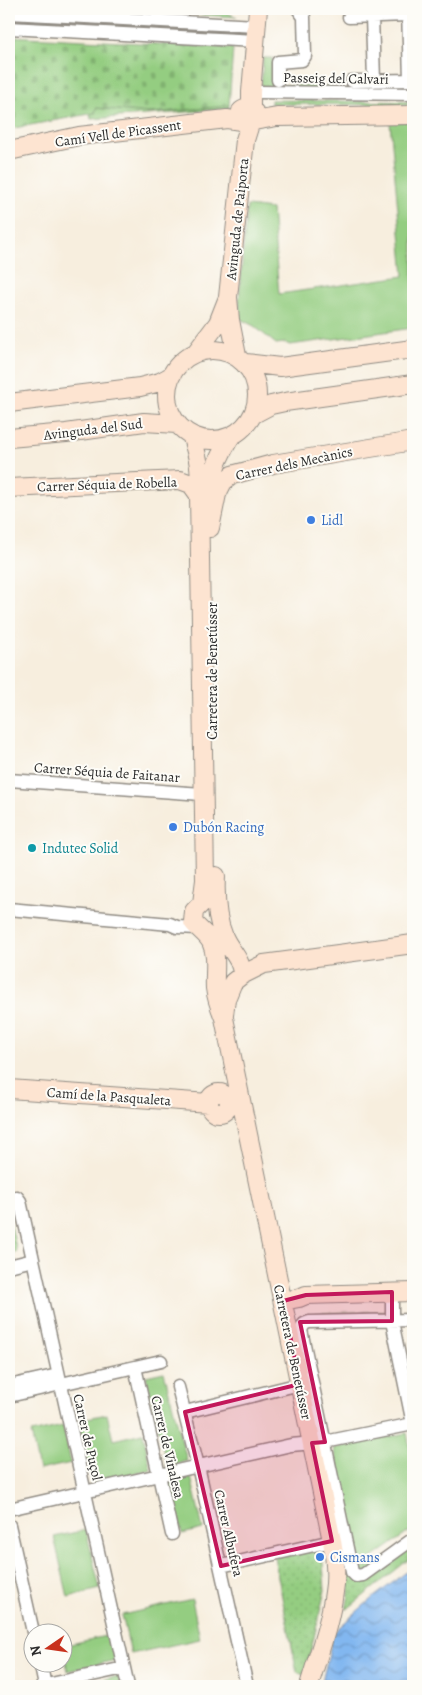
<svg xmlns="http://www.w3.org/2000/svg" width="422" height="1695" font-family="Alegreya,serif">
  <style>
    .grass { fill: #94cd81; stroke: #607c56 }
    .cemetery { fill: url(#cemetery-stones); stroke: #607c56 }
    .park { fill: url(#park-dots); stroke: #607c56 }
    .water { fill: url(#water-waves); stroke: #56718e }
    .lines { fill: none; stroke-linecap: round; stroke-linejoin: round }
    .street-casing { stroke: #918c84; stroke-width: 15 }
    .secondary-casing { stroke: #918c84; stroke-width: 20 }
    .street { stroke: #fff; stroke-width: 12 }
    .secondary { stroke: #fde4d1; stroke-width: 18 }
    .marked { fill: #c2185b; fill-opacity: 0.2; stroke: #c2185b; stroke-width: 4; stroke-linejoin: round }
    .shop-dot { fill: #3f7fe0; stroke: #fdfcf7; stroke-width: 2 }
    .culture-dot { fill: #0f9aa8; stroke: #fdfcf7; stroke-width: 2 }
    .labels { text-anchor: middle; stroke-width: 4; stroke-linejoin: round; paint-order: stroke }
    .street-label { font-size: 14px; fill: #2b2b2b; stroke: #fdfcf7 }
    .shop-label { font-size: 14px; fill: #366cbe; stroke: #fdfcf7; text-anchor: start }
    .culture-label { font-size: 14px; fill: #0d838f; stroke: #fdfcf7; text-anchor: start }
  </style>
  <defs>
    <pattern id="cemetery-stones" width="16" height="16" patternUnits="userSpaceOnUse" patternTransform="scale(1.25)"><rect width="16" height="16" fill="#94cd81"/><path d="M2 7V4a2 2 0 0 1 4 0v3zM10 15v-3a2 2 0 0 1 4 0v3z" fill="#80b070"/></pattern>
    <pattern id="park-dots" width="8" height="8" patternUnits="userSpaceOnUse" patternTransform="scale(1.25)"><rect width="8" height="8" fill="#94cd81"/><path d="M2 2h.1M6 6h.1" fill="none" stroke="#80b070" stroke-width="1.8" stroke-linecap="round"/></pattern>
    <pattern id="water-waves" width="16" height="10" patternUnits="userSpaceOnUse" patternTransform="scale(1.25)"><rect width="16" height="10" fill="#82b7f0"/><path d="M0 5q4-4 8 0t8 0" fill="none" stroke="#6b95c3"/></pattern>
  </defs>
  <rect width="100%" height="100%" fill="#fdfcf7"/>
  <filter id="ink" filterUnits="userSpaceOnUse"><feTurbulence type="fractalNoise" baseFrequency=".02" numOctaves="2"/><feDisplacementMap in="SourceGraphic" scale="10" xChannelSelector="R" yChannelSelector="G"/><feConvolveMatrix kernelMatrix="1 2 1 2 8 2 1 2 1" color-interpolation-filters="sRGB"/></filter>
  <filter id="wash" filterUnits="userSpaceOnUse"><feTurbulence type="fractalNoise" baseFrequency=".0096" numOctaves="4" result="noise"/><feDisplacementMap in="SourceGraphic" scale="20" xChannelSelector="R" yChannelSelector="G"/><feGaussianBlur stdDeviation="1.12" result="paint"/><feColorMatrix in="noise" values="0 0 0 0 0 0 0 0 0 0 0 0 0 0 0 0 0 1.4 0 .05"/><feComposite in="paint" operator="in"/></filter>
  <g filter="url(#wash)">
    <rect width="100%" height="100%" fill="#f7eede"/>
    <path class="grass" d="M164,9H218L237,17L164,13Z
      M263,58H272L274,85L333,86V91L261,89Z
      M271,100L413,102V105L271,104Z
      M229,106V109L91,119L90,114L95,113L96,108L150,113Z
      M413,121V328L290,345L285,343L276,344L254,326L240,319L239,300L247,206L272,209L279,294L404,276L390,122Z
      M386,1311V1315L315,1319V1313Z
      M164,1372L187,1461L167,1466L146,1376Z
      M107,1414L113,1440L143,1433L151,1470L92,1483L78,1420Z
      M63,1426L71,1463L39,1470L31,1433Z
      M407,1433L413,1465V1529L358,1568L334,1448Z
      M191,1477L203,1529L182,1534L170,1483Z
      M86,1530L100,1589L68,1597L54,1537Z
      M192,1599L200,1639L131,1654L122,1615Z
      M110,1635L116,1660L68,1671L62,1646Z"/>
    <path class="cemetery" d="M9,36L233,48L229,106L150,113L96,108L95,113L9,129Z"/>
    <path class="park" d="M9,1216L17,1252L9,1254Z
      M413,1544V1556L346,1610L349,1594V1575Z
      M300,1551H322L325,1590L305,1676L297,1672L274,1557Z
      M119,1676L121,1686H73Z"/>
    <path class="water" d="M413,1567V1686H321L334,1632L370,1600Z"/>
  </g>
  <g filter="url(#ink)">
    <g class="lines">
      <defs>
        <path id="street" d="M408,9L410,80
          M9,13L257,26
          M372,16L374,81
          M349,17L408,15
          M9,28L256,41
          M278,80V62L302,60L305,56L304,17L298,9
          M352,81L413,80
          M259,92L413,94
          M9,780L202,794
          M9,909L170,924L177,927L197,928
          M9,1198L17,1197L20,1201L128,1686
          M9,1266L33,1260
          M392,1292V1321L413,1424
          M413,1320L309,1322L304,1324L301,1330L352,1572L356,1576L363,1575L413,1539
          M135,1367L172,1534
          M9,1386L58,1375
          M178,1387L198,1466L247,1686
          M9,1396L161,1361
          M185,1412L300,1384
          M9,1509L291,1445L325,1442L413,1424
          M9,1525L33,1632
          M221,1566L332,1541
          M40,1662L45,1686
          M42,1686L124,1668"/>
        <path id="secondary" d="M251,109V92L258,9
          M254,121L255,113C251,108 246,107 241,111L240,119L243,123L248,124L254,121L277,117L413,115
          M9,151L79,136L227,119L241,121
          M167 395a45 45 0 1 1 90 0a45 45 0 1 1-90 0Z
          M197,351L218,323L227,300
          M237,356L230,320L228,297L245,140L250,124
          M246,363L280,367L413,349
          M9,403L140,387L160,382L171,376
          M254,414L271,405L285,402L413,384
          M191,435C199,459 201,470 199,495L205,880L202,903L194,911L193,922C198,929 207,934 211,942C218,956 214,973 215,988C216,998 220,1008 224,1018L332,1541C335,1558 337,1575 334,1592C330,1624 318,1655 309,1686
          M9,438L66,433L144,422L177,424
          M9,488L180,480L191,484L199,495
          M208,493C213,470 219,456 231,436
          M210,528L217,494L223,482L232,475L273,464L413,441
          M216,876C215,896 216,918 224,937C230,951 242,959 242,975L233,982L226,999L224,1015
          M242,975L264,964L413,944
          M9,1089L209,1103
          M209 1103a10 10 0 1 1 20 0a10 10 0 1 1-20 0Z
          M283,1301L299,1298L306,1295L413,1292"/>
      </defs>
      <use href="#street" class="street-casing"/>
      <use href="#secondary" class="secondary-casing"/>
      <use href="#street" class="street"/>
      <use href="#secondary" class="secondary"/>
    </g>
  </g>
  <path class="marked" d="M392,1292V1321L300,1322L325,1442L312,1443L332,1541L221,1566L185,1412L300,1384L283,1301L306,1295Z"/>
  <g class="shop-dot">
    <circle cx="311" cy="520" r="5"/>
    <circle cx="173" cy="827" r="5"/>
    <circle cx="320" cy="1557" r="5"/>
  </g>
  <circle class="culture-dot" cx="32" cy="848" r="5"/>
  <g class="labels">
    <g class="street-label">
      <text transform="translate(336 78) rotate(1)" y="5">Passeig del Calvari</text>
      <text transform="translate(118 133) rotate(-8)" y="5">Camí Vell de Picassent</text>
      <text transform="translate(237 219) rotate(-84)" y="5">Avinguda de Paiporta</text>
      <text transform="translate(93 429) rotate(-7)" y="5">Avinguda del Sud</text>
      <text transform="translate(294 463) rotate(-12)" y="5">Carrer dels Mecànics</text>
      <text transform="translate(107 484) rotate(-2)" y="5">Carrer Séquia de Robella</text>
      <text transform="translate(212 671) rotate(-90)" y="5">Carretera de Benetússer</text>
      <text transform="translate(107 772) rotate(4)" y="5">Carrer Séquia de Faitanar</text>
      <text transform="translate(109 1096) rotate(4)" y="5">Camí de la Pasqualeta</text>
      <text transform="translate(293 1352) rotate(78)" y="5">Carretera de Benetússer</text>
      <text transform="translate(88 1437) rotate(77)" y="5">Carrer de Puçol</text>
      <text transform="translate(168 1447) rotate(77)" y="5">Carrer de Vinalesa</text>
      <text transform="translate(229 1533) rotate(77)" y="5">Carrer Albufera</text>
    </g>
    <g class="shop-label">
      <text x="321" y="525">Lidl</text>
      <text x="183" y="832">Dubón Racing</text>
      <text x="330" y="1562">Cismans</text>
    </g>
    <g class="culture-label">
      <text x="42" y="853">Indutec Solid</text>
    </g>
  </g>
  <rect width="422" height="1695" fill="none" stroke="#fdfcf7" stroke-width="30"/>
  <g transform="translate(48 1648) rotate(257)"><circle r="24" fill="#fdfcf7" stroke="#a9a8a5"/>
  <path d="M0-4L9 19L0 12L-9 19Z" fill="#c8321e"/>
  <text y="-8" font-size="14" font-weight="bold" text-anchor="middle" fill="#2b2b2b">N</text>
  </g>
</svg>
